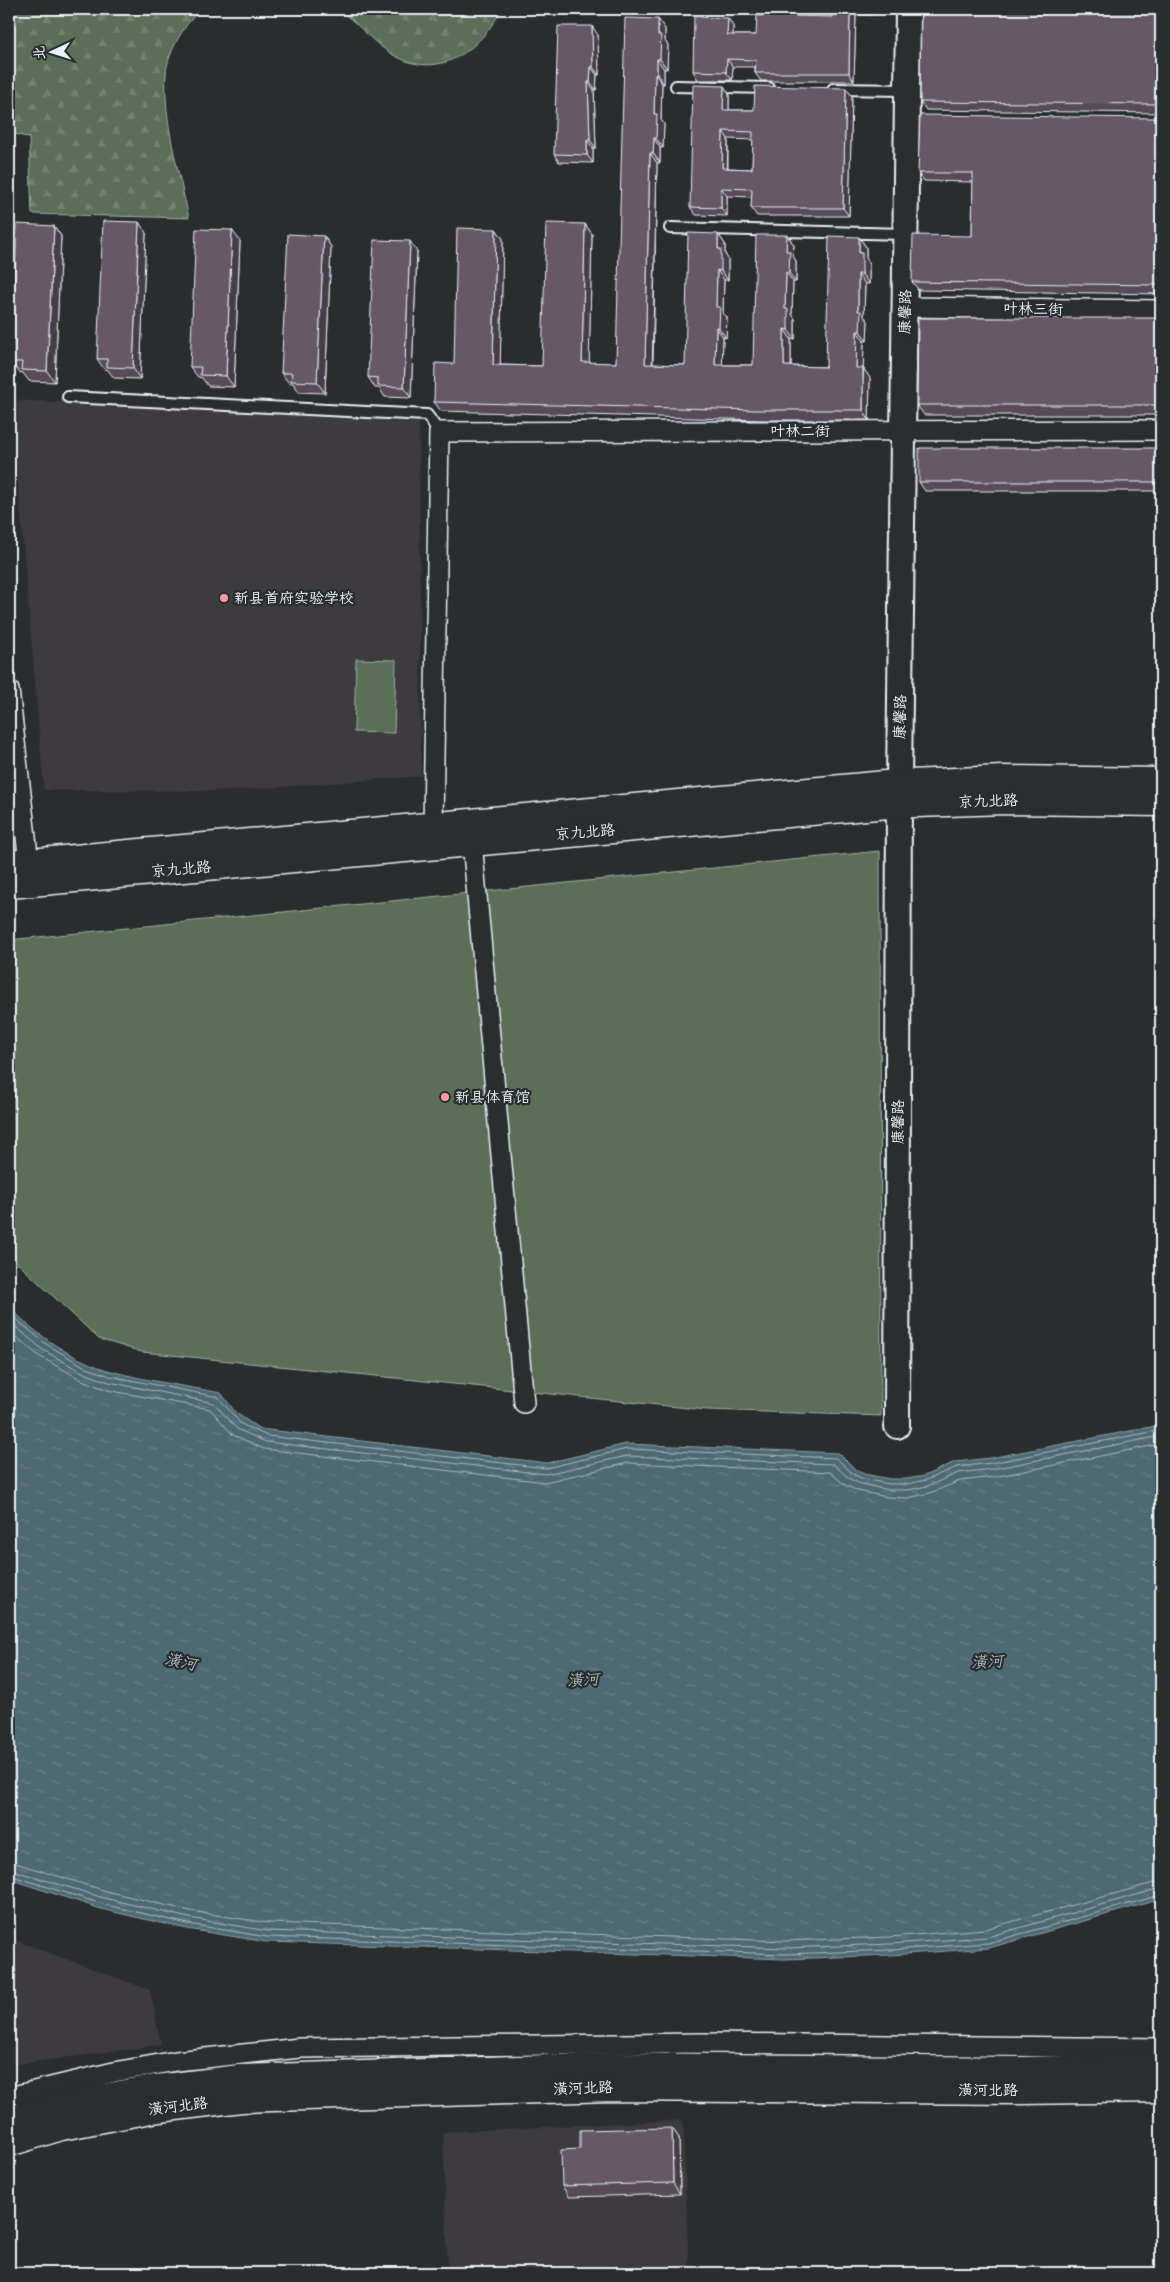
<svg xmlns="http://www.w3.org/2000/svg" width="1170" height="2282" font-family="Sriracha,'LXGW WenKai TC',sans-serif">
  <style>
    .built { fill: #3c3a3e }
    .forest { fill: url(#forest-firs); stroke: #a1b0a8 }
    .pitch { fill: #5a6e58; stroke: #a1b0a8 }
    .water { fill: url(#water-ripples); stroke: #8c9fa8 }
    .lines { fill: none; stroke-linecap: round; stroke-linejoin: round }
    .shore { stroke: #aabbc3; stroke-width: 1 }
    .service-casing { stroke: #e8f1f8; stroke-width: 14 }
    .minor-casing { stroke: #e8f1f8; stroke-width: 22 }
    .tertiary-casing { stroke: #e8f1f8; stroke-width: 28 }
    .secondary-casing { stroke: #e8f1f8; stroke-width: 31 }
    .primary-casing { stroke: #e8f1f8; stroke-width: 31 }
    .service { stroke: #2a2d2e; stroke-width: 10 }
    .minor { stroke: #2a2d2e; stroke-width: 19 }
    .tertiary { stroke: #2a2d2e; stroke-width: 24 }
    .secondary { stroke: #2a2d2e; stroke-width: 28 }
    .primary { stroke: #2a2d2e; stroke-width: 28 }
    .wall { fill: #584c57; stroke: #e8f1f8; fill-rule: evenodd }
    .shaded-wall { fill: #473e47; stroke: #e8f1f8 }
    .building { fill: #665865; stroke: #e8f1f8; fill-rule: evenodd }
    .poi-dot { fill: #ff9aa2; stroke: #2a2d2e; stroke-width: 2 }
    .labels { text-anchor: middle; stroke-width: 4.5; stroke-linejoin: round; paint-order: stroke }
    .street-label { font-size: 15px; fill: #e8f1f8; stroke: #2a2d2e }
    .poi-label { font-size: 15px; fill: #e8f1f8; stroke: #2a2d2e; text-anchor: start }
    .water-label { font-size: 16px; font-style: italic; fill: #aabbc3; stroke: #2a2d2e }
  </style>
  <defs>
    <pattern id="forest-firs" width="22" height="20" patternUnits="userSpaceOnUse" patternTransform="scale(1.25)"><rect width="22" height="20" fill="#5a6e58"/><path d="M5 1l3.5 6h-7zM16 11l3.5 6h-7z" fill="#728371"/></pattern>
    <pattern id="water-ripples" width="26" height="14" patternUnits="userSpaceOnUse" patternTransform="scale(1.25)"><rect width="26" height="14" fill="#4e6973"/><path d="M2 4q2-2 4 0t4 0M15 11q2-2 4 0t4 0" fill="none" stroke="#687f88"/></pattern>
  </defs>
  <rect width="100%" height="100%" fill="#2a2d2e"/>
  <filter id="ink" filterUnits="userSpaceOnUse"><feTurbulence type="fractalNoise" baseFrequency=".02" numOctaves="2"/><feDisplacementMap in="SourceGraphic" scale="10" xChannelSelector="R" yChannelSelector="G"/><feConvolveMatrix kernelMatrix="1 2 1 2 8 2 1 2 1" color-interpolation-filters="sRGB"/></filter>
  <g filter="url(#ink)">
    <path class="built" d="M11,400L419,419L421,776L227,791L44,790Z
      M9,1938L150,1990L161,2045L9,2065Z
      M683,2120L689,2273H448L443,2132Z"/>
    <path class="forest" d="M9,9H204C187,17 167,54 166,73C163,121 179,172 189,218L32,214L29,138L9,132Z
      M336,9H502C476,56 432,85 383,48C366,36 355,19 336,9Z"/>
    <path class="pitch" d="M356,659L396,660L394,733L354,732Z
      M880,851L881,1416L707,1410L142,1352L99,1339L9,1255V940Z"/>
    <path class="water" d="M9,1306C34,1334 74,1361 111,1371C147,1381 185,1386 221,1393L236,1413L260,1429L547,1463L626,1444L839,1453L856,1470L864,1474L890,1479H907L924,1476L955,1462L990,1458L1161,1425V1899L989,1948L891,1955L785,1959L267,1942L187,1929L101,1909L9,1879Z"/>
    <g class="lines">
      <path class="shore" d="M9,1313L46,1344L87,1368L110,1376L218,1397L241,1424L267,1436L546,1468L627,1449L836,1458L853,1474L863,1479L889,1484H907L926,1480L957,1467L991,1463L1161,1430
        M9,1321L43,1350L84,1373L109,1382L214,1403L237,1429L266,1442L546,1474L627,1456L833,1464L850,1479L861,1484L888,1490H908L928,1486L958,1473L992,1469L1161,1436
        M9,1331L39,1356L82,1380L107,1390L210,1409L233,1435L264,1449L545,1482L628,1463L830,1472L845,1485L858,1491L887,1497L908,1498L930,1493L960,1481L994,1477L1161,1444
        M9,1861L106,1891L190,1911L269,1923L785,1941L890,1937L985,1929L1161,1881
        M9,1869L104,1898L189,1918L268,1931L785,1948L891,1944L987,1937L1161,1888
        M9,1875L102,1904L188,1924L267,1937L785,1954L891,1950L988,1943L1161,1895"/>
      <defs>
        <path id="service" d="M676,86L769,88
          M833,89L907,90
          M670,228L905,234
          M68,397L427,415L439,432"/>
        <path id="minor" d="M905,307L1161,310
          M9,690L29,863
          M433,826L439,432L1161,430
          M472,842L524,1403
          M9,2097L114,2072L176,2061L300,2048L701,2043L1161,2048"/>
        <path id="tertiary" d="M897,1426L899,784L908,9"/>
        <path id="secondary" d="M9,865L886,785L1003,780L1161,782
          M9,884L888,804L1004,800L1161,802"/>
        <path id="primary" d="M9,2121L56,2107L148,2090L240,2079L611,2067L1019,2071L1161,2068
          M9,2142L61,2126L151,2109L241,2098L612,2087L1019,2090L1161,2088"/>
      </defs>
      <use href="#service" class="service-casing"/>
      <use href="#minor" class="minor-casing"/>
      <use href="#tertiary" class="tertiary-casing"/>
      <use href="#secondary" class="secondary-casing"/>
      <use href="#primary" class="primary-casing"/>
      <use href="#service" class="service"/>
      <use href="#minor" class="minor"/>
      <use href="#tertiary" class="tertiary"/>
      <use href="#secondary" class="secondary"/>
      <use href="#primary" class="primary"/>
    </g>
    <path class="wall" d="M832,9H872V15L856,14L854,81H761L755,73V67H733L732,80H698L693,71L733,26V35H756L801,17H832Z
      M1161,9V294L919,290L912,282L972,236L973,182L924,181L918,173L1155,118L1160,113L926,110L920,102Z
      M658,19L665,29V41L668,45L667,69H664V84H662L661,120L664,124L663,148H660V163H657L653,364L685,365L718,234L725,244V254L728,259V280H724L723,313L727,317L726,338L723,337L722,365H753L787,235L794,245L793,256L796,261V282H793L792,314L795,319V339H791V366L826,367L859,237L866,247V258L869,262V284H865L864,316L868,321L867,341H864L863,368L870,378L869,420H763L441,411L434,402L454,364L496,229L503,239L500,365L542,366L585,224L592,234L589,363H616Z
      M598,35L599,75H597L596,90H594L596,148H593V163L559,162L554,154Z
      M846,88L852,96L849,216H757L751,208L752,197L727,196V216L696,215L690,207L729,94V110H754ZM728,139L753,140L752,169L728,168Z
      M54,226L61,236L55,382L29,381L23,373L19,372L11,362Z
      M146,233L140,379L114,378L108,370L104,369L97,359Z
      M324,236L331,247L325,393L299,392L293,383H289L281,373Z
      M240,241L234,387L208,386L202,378L198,377L190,367Z
      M417,252L411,398L385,397L379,388H375L368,377Z
      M1161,318V415H924L917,405Z
      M1161,448V491H925L919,482Z
      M672,2128L679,2138L680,2194L569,2197L562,2186L580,2149Z"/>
    <path class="shaded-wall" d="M796,9H802L801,24L796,16Z
      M850,9H852L856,14L854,81L849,73Z
      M868,9H872V15Z
      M728,18L733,26V43L727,35Z
      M658,19L665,29V41L668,45L667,69L660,59L658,35Z
      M592,26L598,35L599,75L593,67Z
      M657,59L664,69V84L657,74Z
      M727,59L733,67L732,80L726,72Z
      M591,67L597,75L596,90L590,82Z
      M655,74L662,84L661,120L664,124L663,148L656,138L654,114Z
      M588,82L594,90L596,148L590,140Z
      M724,86L729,94V118L723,110Z
      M846,88L852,96L849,216L843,208Z
      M723,131L728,139L727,177L722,168Z
      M654,138L660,148V163L653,153Z
      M587,140L593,148V163L587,155Z
      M650,153L657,163L652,374L645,364Z
      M721,188L727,196V216L721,208Z
      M139,222L146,233L140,379L133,368Z
      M585,224L592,234L589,372L582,362Z
      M54,226L61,236L55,382L47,371Z
      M496,229L503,239L500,375L493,365Z
      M232,230L240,241L234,387L226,376Z
      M718,234L725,244V254L728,259V280L721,271L718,249Z
      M787,235L794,245L793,256L796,261V282L789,273L786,251Z
      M324,236L331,247L325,393L317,382Z
      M859,237L866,247V258L869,262V284L862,274L859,253Z
      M410,241L417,252L411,398L404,387Z
      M717,270L724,280L723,313L727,317L726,338L719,328L716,307Z
      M786,272L793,282L792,314L795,319V339L788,330L785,309Z
      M858,274L865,284L864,316L868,321L867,341L860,331L858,311Z
      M716,327L723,337L722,374L715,365Z
      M784,329L791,339V376L784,366Z
      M857,331L864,341L863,378L856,368Z
      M863,368L870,378L869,420L863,410Z
      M672,2128L679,2138L680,2194L673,2183Z"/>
    <path class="building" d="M761,9H796V16L832,17V9H850L849,73H755L756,60L727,59L726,72L693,71L694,17L728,18L727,35H756L757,15L761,16Z
      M921,9H1161V110V108L1155,104L920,102Z
      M625,18L658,19V35H661L660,59H657V74H655L654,114H657L656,138H654L653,153H650L645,364L685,365L688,233L718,234V249H721V271L717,270L716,307H720L719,328L716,327L715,365H753L756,235H787L786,251H790L789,273L786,272L785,309H788V330L784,329V366L826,367L829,236L859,237V253H862V274H858V311H861L860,331H857L856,368H863V410H757L434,402L435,363L454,364L457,228L496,229L493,365L542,366L546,223L585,224L582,362L616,363Z
      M558,26H592L593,67H591L590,82H588L590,140H587V155L554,154Z
      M693,85L724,86L723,110H754L755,86L846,88L843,208H751L752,189L721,188V208L690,207ZM723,131L753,132L752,169L722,168Z
      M1161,112V285L912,282L913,235L972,236L973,173H918L920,115L1155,118Z
      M103,221L139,222L133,368L107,367V359H97Z
      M17,224L54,226L47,371L21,370L22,362H11Z
      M196,229L232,230L226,376L200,375L201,367H190Z
      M288,234L324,236L317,382L291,381L292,373H281Z
      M374,240L410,241L404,387L378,386V378L368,377Z
      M918,318H1161V405H917Z
      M919,448H1161V482H919Z
      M672,2128L673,2183L562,2186L561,2150L580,2149V2130Z"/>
  </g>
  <g class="poi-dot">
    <circle cx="224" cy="598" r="5"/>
    <circle cx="445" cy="1097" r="5"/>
  </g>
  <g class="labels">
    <g class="street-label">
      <text transform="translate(1033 309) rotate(1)" y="5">叶林三街</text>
      <text transform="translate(905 312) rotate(-89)" y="5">康馨路</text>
      <text x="800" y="436">叶林二街</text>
      <text transform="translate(900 717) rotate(-89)" y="5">康馨路</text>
      <text transform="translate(988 801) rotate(-2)" y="5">京九北路</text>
      <text transform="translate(585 832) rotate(-5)" y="5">京九北路</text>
      <text transform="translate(181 869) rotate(-5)" y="5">京九北路</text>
      <text transform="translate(898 1122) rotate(-90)" y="5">康馨路</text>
      <text transform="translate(583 2088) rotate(-2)" y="5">潢河北路</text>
      <text x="988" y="2095">潢河北路</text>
      <text transform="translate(178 2106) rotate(-7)" y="5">潢河北路</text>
    </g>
    <g class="poi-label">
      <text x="234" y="603">新县首府实验学校</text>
      <text x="455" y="1102">新县体育馆</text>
    </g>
    <g class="water-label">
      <text transform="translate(181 1661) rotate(12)" y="6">潢河</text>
      <text transform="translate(987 1661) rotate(-3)" y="6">潢河</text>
      <text transform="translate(583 1679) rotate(-3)" y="6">潢河</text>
    </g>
  </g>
  <rect width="1170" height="2282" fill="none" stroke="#2a2d2e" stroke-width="30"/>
  <rect x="15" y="15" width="1140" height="2252" fill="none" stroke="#e8f1f8" stroke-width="2" filter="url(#ink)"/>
  <g transform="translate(52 52) rotate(266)" stroke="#2a2d2e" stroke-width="4" paint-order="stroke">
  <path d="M0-4L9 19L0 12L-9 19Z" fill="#e8f1f8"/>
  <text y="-8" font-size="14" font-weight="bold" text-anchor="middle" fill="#e8f1f8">北</text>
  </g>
</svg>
